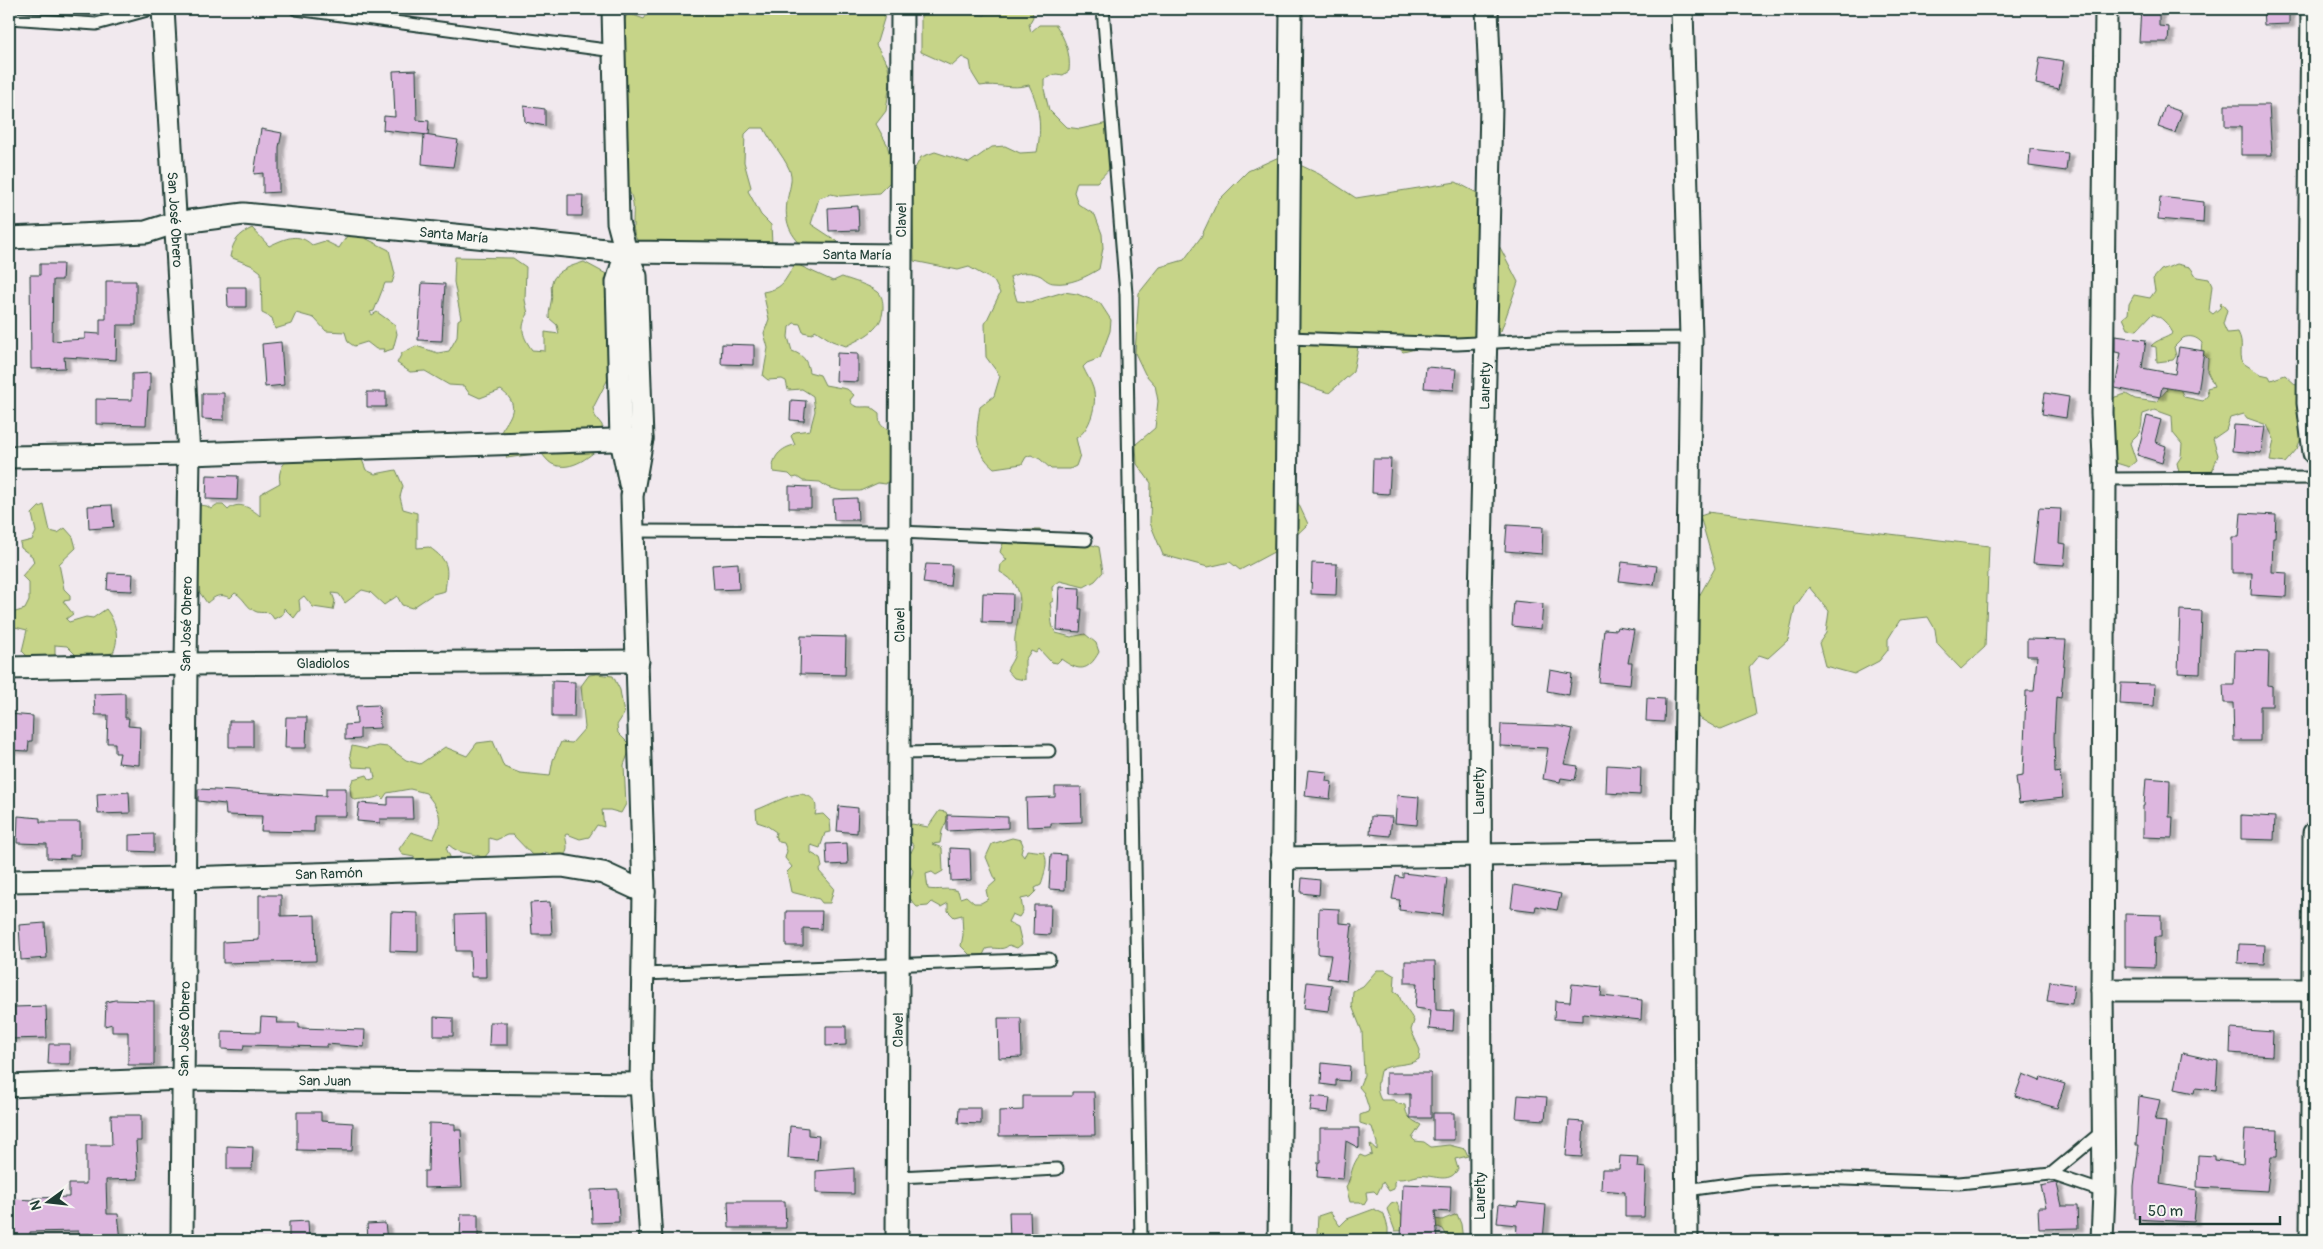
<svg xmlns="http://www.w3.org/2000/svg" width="2323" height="1249" font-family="Pangolin,sans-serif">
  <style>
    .green { fill: #c6d488; stroke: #72885e }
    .building { fill: #ddb7df; stroke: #1f3d34; filter: url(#shadow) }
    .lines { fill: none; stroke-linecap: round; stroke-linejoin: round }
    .service-casing { stroke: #1f3d34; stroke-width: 15 }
    .minor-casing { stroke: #1f3d34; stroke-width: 25 }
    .service { stroke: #f6f6f2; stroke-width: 11 }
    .minor { stroke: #f6f6f2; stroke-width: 21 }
    .labels { text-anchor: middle; stroke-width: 5; stroke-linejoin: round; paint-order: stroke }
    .street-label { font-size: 14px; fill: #1f3d34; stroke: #f6f6f2 }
  </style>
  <defs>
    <filter id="shadow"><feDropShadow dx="5.5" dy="3" stdDeviation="1" flood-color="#0004"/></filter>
  </defs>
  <rect width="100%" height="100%" fill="#f1e9ee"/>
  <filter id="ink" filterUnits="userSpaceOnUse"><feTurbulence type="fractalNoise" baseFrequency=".02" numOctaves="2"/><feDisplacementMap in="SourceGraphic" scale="10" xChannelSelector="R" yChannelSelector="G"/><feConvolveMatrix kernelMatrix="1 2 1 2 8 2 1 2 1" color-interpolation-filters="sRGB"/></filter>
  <g filter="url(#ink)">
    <path class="green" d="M651,9H885L884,19L876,45L888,65L890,82L886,111L876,124L887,144L895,177L879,193L840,196L831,194L819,198L811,224L852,251L815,258C796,241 783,229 787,202C788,193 792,184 791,175C789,162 770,142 764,128H751L745,134L744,162L751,187L748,191L761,215L771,225L772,244L640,246C625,222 641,210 627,187C625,154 612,36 628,13L644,19Z
      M921,9H973L972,14L985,15L992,9H1032L1033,17L1029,24L1031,32L1039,25H1056C1065,39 1071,54 1069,71L1063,75L1056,74L1044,79V89L1049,110L1066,127L1080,129L1108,123L1112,166L1097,182H1077L1074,192L1078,204L1095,215L1102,234L1103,248L1099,269C1086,277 1070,285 1054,283C1049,283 1045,279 1041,276C1031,271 1020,272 1010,277L1017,301L1030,302L1064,292L1077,294L1100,303L1111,320L1110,331L1100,358L1087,363L1083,367C1086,374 1091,381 1093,388C1098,403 1090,431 1076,438L1080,455L1076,466L1070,469H1051L1040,459L1031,455L1026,457L1022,464L994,468C973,451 976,431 980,407L994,396L1000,376L986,357L985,324L1000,293L994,281L969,267L958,270L914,261L911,176L921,157L935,152L969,163L992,147L1005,146L1020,153L1037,152C1042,128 1040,107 1029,85C1012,90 997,83 980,86L972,73L970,61L962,57L952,66L921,52Z
      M1281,156L1319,174L1356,198L1456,182L1479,194L1492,232L1518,282L1501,331L1481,348L1425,347L1403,352L1383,334L1359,342L1353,372L1329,393L1300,383L1295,411L1291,488L1308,524L1285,546L1240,570L1230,562L1208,567L1163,555L1150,523L1151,483L1137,464L1136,444L1155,428L1158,401L1155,385L1145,374L1135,353L1139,293L1160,267L1184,260L1201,237L1218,201L1248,171Z
      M252,228L269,246C286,238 298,232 312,245L325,241L339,248L347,236L355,233L389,250L395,274L392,283H385L374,311L370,312L372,315L377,312L395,325L397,334L393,349L383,352L384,349H376L367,342L354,346L348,342L345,332L326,331L314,318L296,313L291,324L275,329L272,318L262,313L261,272L253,266L230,257C233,241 238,235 252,228Z
      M455,257L513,258L526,267L525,300L528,314C519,328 523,337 532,350L545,351V332L559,334L557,325L549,318C549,311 550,308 551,302C553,296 550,289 552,282C556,270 574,265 584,262L610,276V375L593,408L595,416L602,425L604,443C592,455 572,473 552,464C548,462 544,456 541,453L507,458L498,437C507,419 524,407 501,390L480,398L469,393L464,386L449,385L425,371L410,372L397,363L402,353L416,346L438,353L449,351L457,337L458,320L461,318L454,282Z
      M796,264L833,281L842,277C853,281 869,285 878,292C882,295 883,302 883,306C884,329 864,337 846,346L832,341L815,330L812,334L803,332L800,324L794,323L789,327L788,337L792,351C803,355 807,360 809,372L820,375L825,385L847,389L854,395L850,400C853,410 863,406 871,407L879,413C879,426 881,427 893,431L890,477L886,484L878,483L860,491H842L827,487L820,482L803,481L797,477L793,478L789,474L774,472C770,458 782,447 795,445L791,436L795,432L810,430L815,411L813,396L802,389L788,390L786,381L782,379L768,380L763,376L768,348L764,333L769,319L763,292C786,288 783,280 796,264Z
      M2177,264L2190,267L2197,277L2209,279L2212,286L2209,311L2213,314L2220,308L2221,303L2227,310L2223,324L2227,333L2238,332C2245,345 2238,352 2243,363L2260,374L2269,376L2271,380L2285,375L2297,386L2301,438L2297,449L2285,463L2270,461L2274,439L2267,425L2247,418L2244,414L2230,418L2226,430L2213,439L2218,455L2211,475L2180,477L2177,463L2181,457L2182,444L2173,433L2172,416L2155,410L2143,414C2141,420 2143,425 2140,431C2138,436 2132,438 2130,443L2136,461L2129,467L2113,462L2115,457L2111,402L2115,397L2126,394L2135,399L2156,402L2167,390L2166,387L2180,389L2184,397L2203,401L2208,395L2207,388L2214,386L2207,371L2208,359L2201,352L2202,343C2197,337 2190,335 2183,338L2174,347L2176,356L2173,360L2157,362L2156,347L2151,346C2157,339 2166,339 2173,333C2168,324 2161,316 2152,314L2137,330L2128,329L2123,318L2128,314L2129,304L2134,295L2150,298L2155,291L2153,279L2161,270Z
      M292,452L361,457L366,470L375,474L396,470L403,486L400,497L403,509L417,513V548L429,547C450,562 448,567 445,591L433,594L412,608L402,605L397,596L384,605L370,592L362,590L345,603L339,594L332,593L335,601L333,610L313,607L304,596L299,600L300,610L294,618L284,608L283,614L274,619L270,613C266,612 261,613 257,612C247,609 244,597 235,593L230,598C220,593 215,596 207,603L198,590L190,586L191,504L207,506L211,509L216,505H223L228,510C238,500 251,508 260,516V494L280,483C277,470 285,462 292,452Z
      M44,505L50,531L58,533L65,528L73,537L76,548L59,564L64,589L70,595V600L63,601L73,614L66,619L69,622L86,617L93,618L106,609C116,622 120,638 113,653L106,654L107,656L80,659L67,646L55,645V670L29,658L22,651L27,630L11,626L9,614L25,609L29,601V583L22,576L34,562L32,556L21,548L20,543L32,540L36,532L32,514L39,507Z
      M1707,512L1989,546L1985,647L1961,669L1937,644L1935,629L1928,617L1900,620L1888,639V650L1879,661L1854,674L1825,666L1819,643L1826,633L1829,611L1809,587L1795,607L1788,640L1768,658L1759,655L1749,667L1756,715L1720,730L1694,715L1698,598L1715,568L1700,516L1709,513Z
      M1028,530H1041L1099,547L1103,572L1095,581L1084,587L1060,581L1052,587L1053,601L1050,603C1053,614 1049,624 1056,633L1071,637L1085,634L1096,643L1099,652C1088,672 1079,672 1061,659L1057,663L1051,662L1039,649L1036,653L1031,651L1025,660V680L1014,678L1007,670C1009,665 1015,658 1015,652C1016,647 1014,642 1015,637C1018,612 1030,587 1000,572L1001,564L1007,560L1000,552C1005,535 1012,531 1028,530Z
      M597,674L613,676L620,690L624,714L617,725L618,733L631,746L624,765L626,804L621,813L610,810H602L604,827L597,825L589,837L580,839L567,834L565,835C567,844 571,857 556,857C553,857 550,853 545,852L535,858L513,835H507L496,840L489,838V852L484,858C473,852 459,855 449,845L446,848L451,859L416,863L414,857L403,855L399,849L411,832L433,839C445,818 439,810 426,793L410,789L387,793L383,799L380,796C371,800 364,798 355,800L351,797L350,787L353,779L367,775L370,780L375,778L373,768L353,767L350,755L352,746L366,749L378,746L388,747L406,760L420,764L445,747L467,756L477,743L493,741L504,767L520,773L550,776L553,760L561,742L572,743L585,728L581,686L589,675Z
      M801,794C814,796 818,803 815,815L823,814L830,821L831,832L825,833L820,848L811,845V853L820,858L822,867L819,871L834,888L830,903H822L819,899L791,892L787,872L792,867L785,858L787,851L784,843L779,842L775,836L776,832L766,825L757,822L756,810C772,804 786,795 801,794Z
      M939,811L946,812L948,818L942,831L940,843L932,844L942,848L943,871L936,875L932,872L926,874L928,889C939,891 947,887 958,891L960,898L966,896L974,903H981L988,899L986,890L996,881L986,857L992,844L1012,838L1021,840L1023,845L1021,853L1024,857L1027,850L1044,852C1049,864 1044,873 1041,885L1035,888L1036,891L1030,897L1021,899L1023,911L1019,917L1012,914L1008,922L1018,927L1022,944L1017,948L1009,945C1002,952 994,946 986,949L983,955H970L961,946L963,935L962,915L954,917L948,911V903L941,907L932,902L928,906L917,907C903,893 909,887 913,871L908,859L914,846L906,836L908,826L912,824L928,827Z
      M1377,970H1385L1395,976L1394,992L1399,995C1402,1006 1409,1011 1414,1021L1411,1030L1420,1050L1419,1059C1408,1067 1392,1062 1380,1071C1378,1082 1375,1089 1381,1100H1393L1399,1104L1405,1105C1406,1117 1410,1119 1421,1125L1412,1138L1415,1141L1424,1142L1431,1147L1449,1145L1465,1149L1468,1156L1455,1159L1458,1169C1449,1186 1431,1173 1417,1176C1409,1178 1406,1179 1397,1179L1394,1182V1189L1389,1191L1383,1182L1377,1194L1374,1191L1366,1192L1367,1200L1364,1205L1360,1202H1350L1346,1187C1352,1176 1351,1165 1360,1155L1365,1157L1372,1154L1370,1144L1377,1150V1143L1372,1127L1360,1123V1115L1368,1112L1369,1109L1364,1093L1359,1087L1364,1075L1362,1031L1352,1006L1353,991L1363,986Z
      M1397,1202L1401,1215L1442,1220L1457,1214L1461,1224L1463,1240H1449L1443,1229L1438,1227L1434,1230L1395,1231L1387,1209L1391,1204Z
      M1374,1209L1384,1214L1388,1228V1240L1322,1239L1317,1233L1318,1216L1330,1212L1340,1226L1347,1219Z"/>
    <path class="building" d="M2141,9H2159V26L2169,27L2168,42H2139Z
      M2263,9H2289V24L2264,25Z
      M2040,57L2064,61L2059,89L2036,84Z
      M416,70L417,120L429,121L428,135L383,130L384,116L395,117L393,71Z
      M2225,105H2269L2272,155H2241V127H2225Z
      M524,106L545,109V126L525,122Z
      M2165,106L2182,112L2175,133L2158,127Z
      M261,129L282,133L279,147V192L263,193V173L254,174Z
      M424,135L458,140L453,167L422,164Z
      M2030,149L2068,153L2066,171L2029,166Z
      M568,195H583L582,216H568Z
      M2160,197L2204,202L2203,223L2158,219Z
      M858,206L859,230L829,231L828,208Z
      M40,264H63L62,280H53L52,341L85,339V333L100,334V319H106V281H136V325H117L116,360L64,357L65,368L31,369L30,275H40Z
      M422,283L445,284L442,341L418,340Z
      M227,287H246V307H228Z
      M2115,336L2146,340L2142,368L2175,374L2179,347L2204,351L2198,393L2162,387L2160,397L2115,388L2121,353L2115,352Z
      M281,342L284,385L265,387L262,344Z
      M722,344L754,345V365L721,364Z
      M837,353L858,354V382L836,381Z
      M1426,367L1456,369L1454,390L1424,388Z
      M150,373V391H148L146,425L96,424V399L132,400V374Z
      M367,392H386V407H367Z
      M202,393H224V420L202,419Z
      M2045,393L2069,397L2066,418L2042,414Z
      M791,400L806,401L804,421L790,420Z
      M2147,416L2161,420L2155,442L2166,446L2162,463L2137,455Z
      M2234,425L2265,427L2261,453L2232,451Z
      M1373,459H1391L1389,494L1372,493Z
      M207,475L238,476L237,500L206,499Z
      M789,486L811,487V508H789Z
      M857,498L858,520H834L833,499Z
      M112,505L114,527L89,529L88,506Z
      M2039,508L2061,509L2059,543L2066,544L2064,565L2033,563Z
      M2241,513L2276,515L2275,537H2273L2272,572L2287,573L2286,597L2251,595L2252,573H2232V537H2239Z
      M1507,525L1543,527L1542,554L1505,551Z
      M1622,562L1657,566L1654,585L1619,581Z
      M738,563L739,589L714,590L712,565Z
      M1312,563L1337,564L1336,595L1311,594Z
      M926,564L952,565L950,586L923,583Z
      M108,573L133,574L132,591L107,590Z
      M1059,587L1080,588L1079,609H1082L1080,632L1057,630Z
      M983,593L1013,594L1012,623L982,622Z
      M1514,601L1543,604L1541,629L1512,626Z
      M2180,610L2202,611L2200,674L2178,673Z
      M1618,627L1634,630L1628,663H1632L1630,685L1599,682L1604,629L1617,630Z
      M801,636L846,637L845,675L800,674Z
      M2027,639L2066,640L2061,698L2056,697L2054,737L2055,773L2060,772L2063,798L2019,803L2016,777L2023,776L2026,691H2034L2037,656H2027Z
      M2235,650L2269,651L2268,685L2272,686V706H2260V741H2234L2233,703H2224L2223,685H2234Z
      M1550,670L1572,674L1569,695L1547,691Z
      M552,681L575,682L574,717H552Z
      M2121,683L2155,684L2154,706L2120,704Z
      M125,693V718H129L128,726L140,727L139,765L118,763L120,753H115V743H107L108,715H95L94,694Z
      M1647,698L1665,699L1664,722L1646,721Z
      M379,705L380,728L360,729V739L345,740V725L357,724L356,706Z
      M9,714L33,716L32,741H29L28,751L9,750Z
      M286,717H307L306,748H285Z
      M229,721H253V747H229Z
      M1501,724L1559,726L1573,729L1564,764L1578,766L1575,780L1561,778L1560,782L1543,779L1548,748L1500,746Z
      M1607,765L1641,767L1640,795L1606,793Z
      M1308,770L1327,772L1326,781L1332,782L1330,799L1305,796Z
      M2146,778L2170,780L2169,817H2173L2172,838L2143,837V806H2144Z
      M1055,787H1081L1082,822L1051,823V826L1027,827L1026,798L1055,797Z
      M326,788H346V816H314V832L261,831L262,816L226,815L225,804L198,801V789L326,796Z
      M129,792L130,813L98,814L97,794Z
      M1397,795L1419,797L1417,825L1395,823Z
      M388,797H412L413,819H380V823L357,821L359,803L388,805Z
      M839,806L858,808L857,833L837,831Z
      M947,815L1008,817V828L947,831Z
      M2241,815L2275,817L2274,840L2241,839Z
      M18,816L40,818V822H80V855H70V859L47,858V844L17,843Z
      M1371,816L1392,817L1390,836L1370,834Z
      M154,834V852L129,851V835Z
      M847,843L848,864L827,865L826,844Z
      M950,848L970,849L971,880L951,881Z
      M1051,854L1066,855L1065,890L1049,889Z
      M1403,873L1447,878L1443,915L1399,910L1400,900L1392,899L1396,876L1403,878Z
      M1302,878L1320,880L1319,895L1301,893Z
      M1514,885L1561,894L1557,910L1536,906L1535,911L1511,908Z
      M259,895H281V916L315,915L316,961L223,963V942L259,940Z
      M550,902L552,934H532L530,903Z
      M1034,905H1051L1050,935L1033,934Z
      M1319,908L1339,909V923L1352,924L1346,981L1327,978L1331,955L1318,954Z
      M786,911H822L821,929L803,928V946H786Z
      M391,912L418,913V952L390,951Z
      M485,914L486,977H471L470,951H456L455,915Z
      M2125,914L2161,915V937H2155L2154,968L2125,967Z
      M45,923L47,958L21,960L19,925Z
      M2239,944L2265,945L2264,964L2238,963Z
      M1405,961H1435L1436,1010L1454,1011L1453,1031L1429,1029L1431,1010L1415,1008L1417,983H1405Z
      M2050,981L2074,985L2072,1004L2047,1001Z
      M1307,982L1332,985L1328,1011L1304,1008Z
      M1572,984L1602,987L1601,996L1642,1000L1641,1020L1583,1014V1021L1554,1019L1555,1001L1570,1002Z
      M115,1000L154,1001V1065H128V1032H112V1024L105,1026L106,1002Z
      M46,1006L47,1038L9,1039V1024L14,1023V1007Z
      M261,1017L278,1018L277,1023H299V1028L365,1030L364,1047L327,1044V1047L244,1045L243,1050L222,1049V1031L260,1032Z
      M434,1017L453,1018V1036H434Z
      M998,1018H1021L1022,1057L999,1058Z
      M490,1022H507V1045H489Z
      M826,1026H846V1045L826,1046Z
      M2231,1029L2273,1032L2272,1056L2230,1053Z
      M49,1044H70V1064H48Z
      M2182,1053L2218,1061L2216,1090L2195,1088L2194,1093L2175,1089Z
      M1322,1063L1350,1066L1349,1081L1336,1080V1086L1321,1084Z
      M1386,1073H1431V1118H1410V1094H1386Z
      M2023,1074L2040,1081L2041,1077L2065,1084L2057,1108L2015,1096Z
      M1072,1092H1094L1095,1135L999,1136V1111L1023,1110V1096H1072Z
      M1518,1095L1547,1097L1545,1120L1516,1118Z
      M1312,1096L1330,1098L1328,1113L1310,1111Z
      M2139,1096L2160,1100L2155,1120L2166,1121L2160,1184L2197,1190L2194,1222L2134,1219V1186L2139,1145H2136Z
      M959,1108H981V1124L958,1123Z
      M297,1112H321V1121L353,1123L352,1151L297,1150Z
      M1433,1113H1454V1140H1433Z
      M111,1115H141V1141H136L138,1179L106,1180L107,1214H118L121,1240L92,1239L91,1234H78V1231L30,1232V1240H9V1199L34,1200V1198L69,1197V1184H86V1145H112Z
      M1569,1121L1584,1122L1582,1157L1566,1156Z
      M429,1123L455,1124V1130H461L462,1154H460L462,1187L424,1188V1171H428Z
      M790,1126L808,1128V1135L819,1136L817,1160L788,1158Z
      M1320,1128H1359V1148L1346,1141L1343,1179L1317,1177L1318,1162H1320Z
      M2245,1129L2278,1130L2277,1157H2271L2267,1191L2197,1187L2198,1155L2215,1156V1160L2243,1164Z
      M227,1146L253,1147L252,1169H227Z
      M1620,1156L1638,1157L1637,1167L1646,1168L1644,1217H1625V1192L1601,1190L1602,1169H1619Z
      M854,1168V1194L816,1193V1171Z
      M2055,1183L2057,1184L2062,1206H2077L2078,1228L2039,1229L2038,1207H2046L2041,1186Z
      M1403,1184L1451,1186L1450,1212L1435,1211L1438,1240H1401Z
      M618,1189L619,1222L592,1223L591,1190Z
      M728,1201H785L786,1228H729Z
      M1518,1202L1546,1205L1543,1240H1516L1517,1225L1497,1223L1499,1204L1517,1206Z
      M1009,1212H1030L1031,1240H1010Z
      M461,1214H478V1240L460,1239Z
      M308,1221L309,1240H289V1222Z
      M385,1223L387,1240H368L367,1224Z"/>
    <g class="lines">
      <defs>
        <path id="service" d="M296,9L614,51
          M1103,9L1126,294L1141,1240
          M9,18L96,24L151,9
          M1288,338L1457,344L1555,339L1691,338
          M2105,479L2314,478
          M634,531L899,532L1086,540
          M898,753L1049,751
          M643,974L1049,959
          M2051,1174L2103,1131
          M899,1177L1057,1169
          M1687,1190L1750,1181L1816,1178L1959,1183L2051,1174L2104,1192"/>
        <g id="minor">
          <path id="s1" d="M163,9L189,454L186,664L182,1240"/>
          <path d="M613,9L618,222L626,252L636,276L642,439L632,496L644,892L641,1084L651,1240"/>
          <path d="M1682,9L1691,338L1684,852L1687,1240"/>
          <path d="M2312,9L2308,403L2314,453"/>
          <path id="s2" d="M9,238L146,232L174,223L244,214L626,252L900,255"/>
          <path d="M626,252L617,282L621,440L630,484"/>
          <path d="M9,457L189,454L642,439"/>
          <path id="s3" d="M9,668L186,664L638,661"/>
          <path d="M1282,858L1684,852"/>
          <path id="s4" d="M9,881L185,878L562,866L603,873L644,892"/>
          <path d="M2102,990H2313"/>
          <path id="s5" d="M9,1086L183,1079L641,1084"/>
          <path id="s6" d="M897,1240L902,9"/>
          <path d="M1279,1240L1291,9"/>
          <path id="s7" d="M1481,1240L1480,599L1491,106L1487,9"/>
          <path d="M2102,1240L2104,1192L2102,990L2105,479L2102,413L2106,9"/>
          <path d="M2311,1240L2314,833"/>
        </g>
      </defs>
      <use href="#service" class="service-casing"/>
      <use href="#minor" class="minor-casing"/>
      <use href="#service" class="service"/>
      <use href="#minor" class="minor"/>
    </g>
  </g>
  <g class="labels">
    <g class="street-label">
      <text dy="5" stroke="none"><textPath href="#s1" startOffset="211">San José Obrero</textPath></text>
      <text dy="5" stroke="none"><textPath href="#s6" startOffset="1020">Clavel</textPath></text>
      <text dy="5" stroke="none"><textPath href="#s2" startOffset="448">Santa María</textPath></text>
      <text dy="5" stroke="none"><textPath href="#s2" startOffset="852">Santa María</textPath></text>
      <text dy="5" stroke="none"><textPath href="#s7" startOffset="854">Laurelty</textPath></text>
      <text transform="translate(186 624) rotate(-89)" y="5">San José Obrero</text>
      <text dy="5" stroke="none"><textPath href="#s6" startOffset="615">Clavel</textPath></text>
      <text dy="5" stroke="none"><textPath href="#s3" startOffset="314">Gladiolos</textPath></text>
      <text transform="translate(1479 791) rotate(-90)" y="5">Laurelty</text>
      <text dy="5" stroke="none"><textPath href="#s4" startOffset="320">San Ramón</textPath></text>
      <text transform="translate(184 1029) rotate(-89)" y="5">San José Obrero</text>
      <text dy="5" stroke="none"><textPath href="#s6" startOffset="210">Clavel</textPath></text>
      <text dy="5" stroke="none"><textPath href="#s5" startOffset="316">San Juan</textPath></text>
      <text transform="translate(1480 1196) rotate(-90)" y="5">Laurelty</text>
    </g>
  </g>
  <rect width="2323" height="1249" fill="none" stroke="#f6f6f2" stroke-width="30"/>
  <rect x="15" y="15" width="2293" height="1219" fill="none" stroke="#1f3d34" stroke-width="2" filter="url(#ink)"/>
  <g transform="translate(48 1202) rotate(255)" stroke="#f6f6f2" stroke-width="4" paint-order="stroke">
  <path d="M0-4L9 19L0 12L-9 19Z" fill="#1f3d34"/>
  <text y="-8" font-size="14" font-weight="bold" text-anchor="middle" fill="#1f3d34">N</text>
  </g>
  <path d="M2140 1216v8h140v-8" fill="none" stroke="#1f3d34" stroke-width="2.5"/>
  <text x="2148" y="1216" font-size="15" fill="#1f3d34" stroke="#f6f6f2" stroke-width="4" paint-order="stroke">50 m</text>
</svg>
